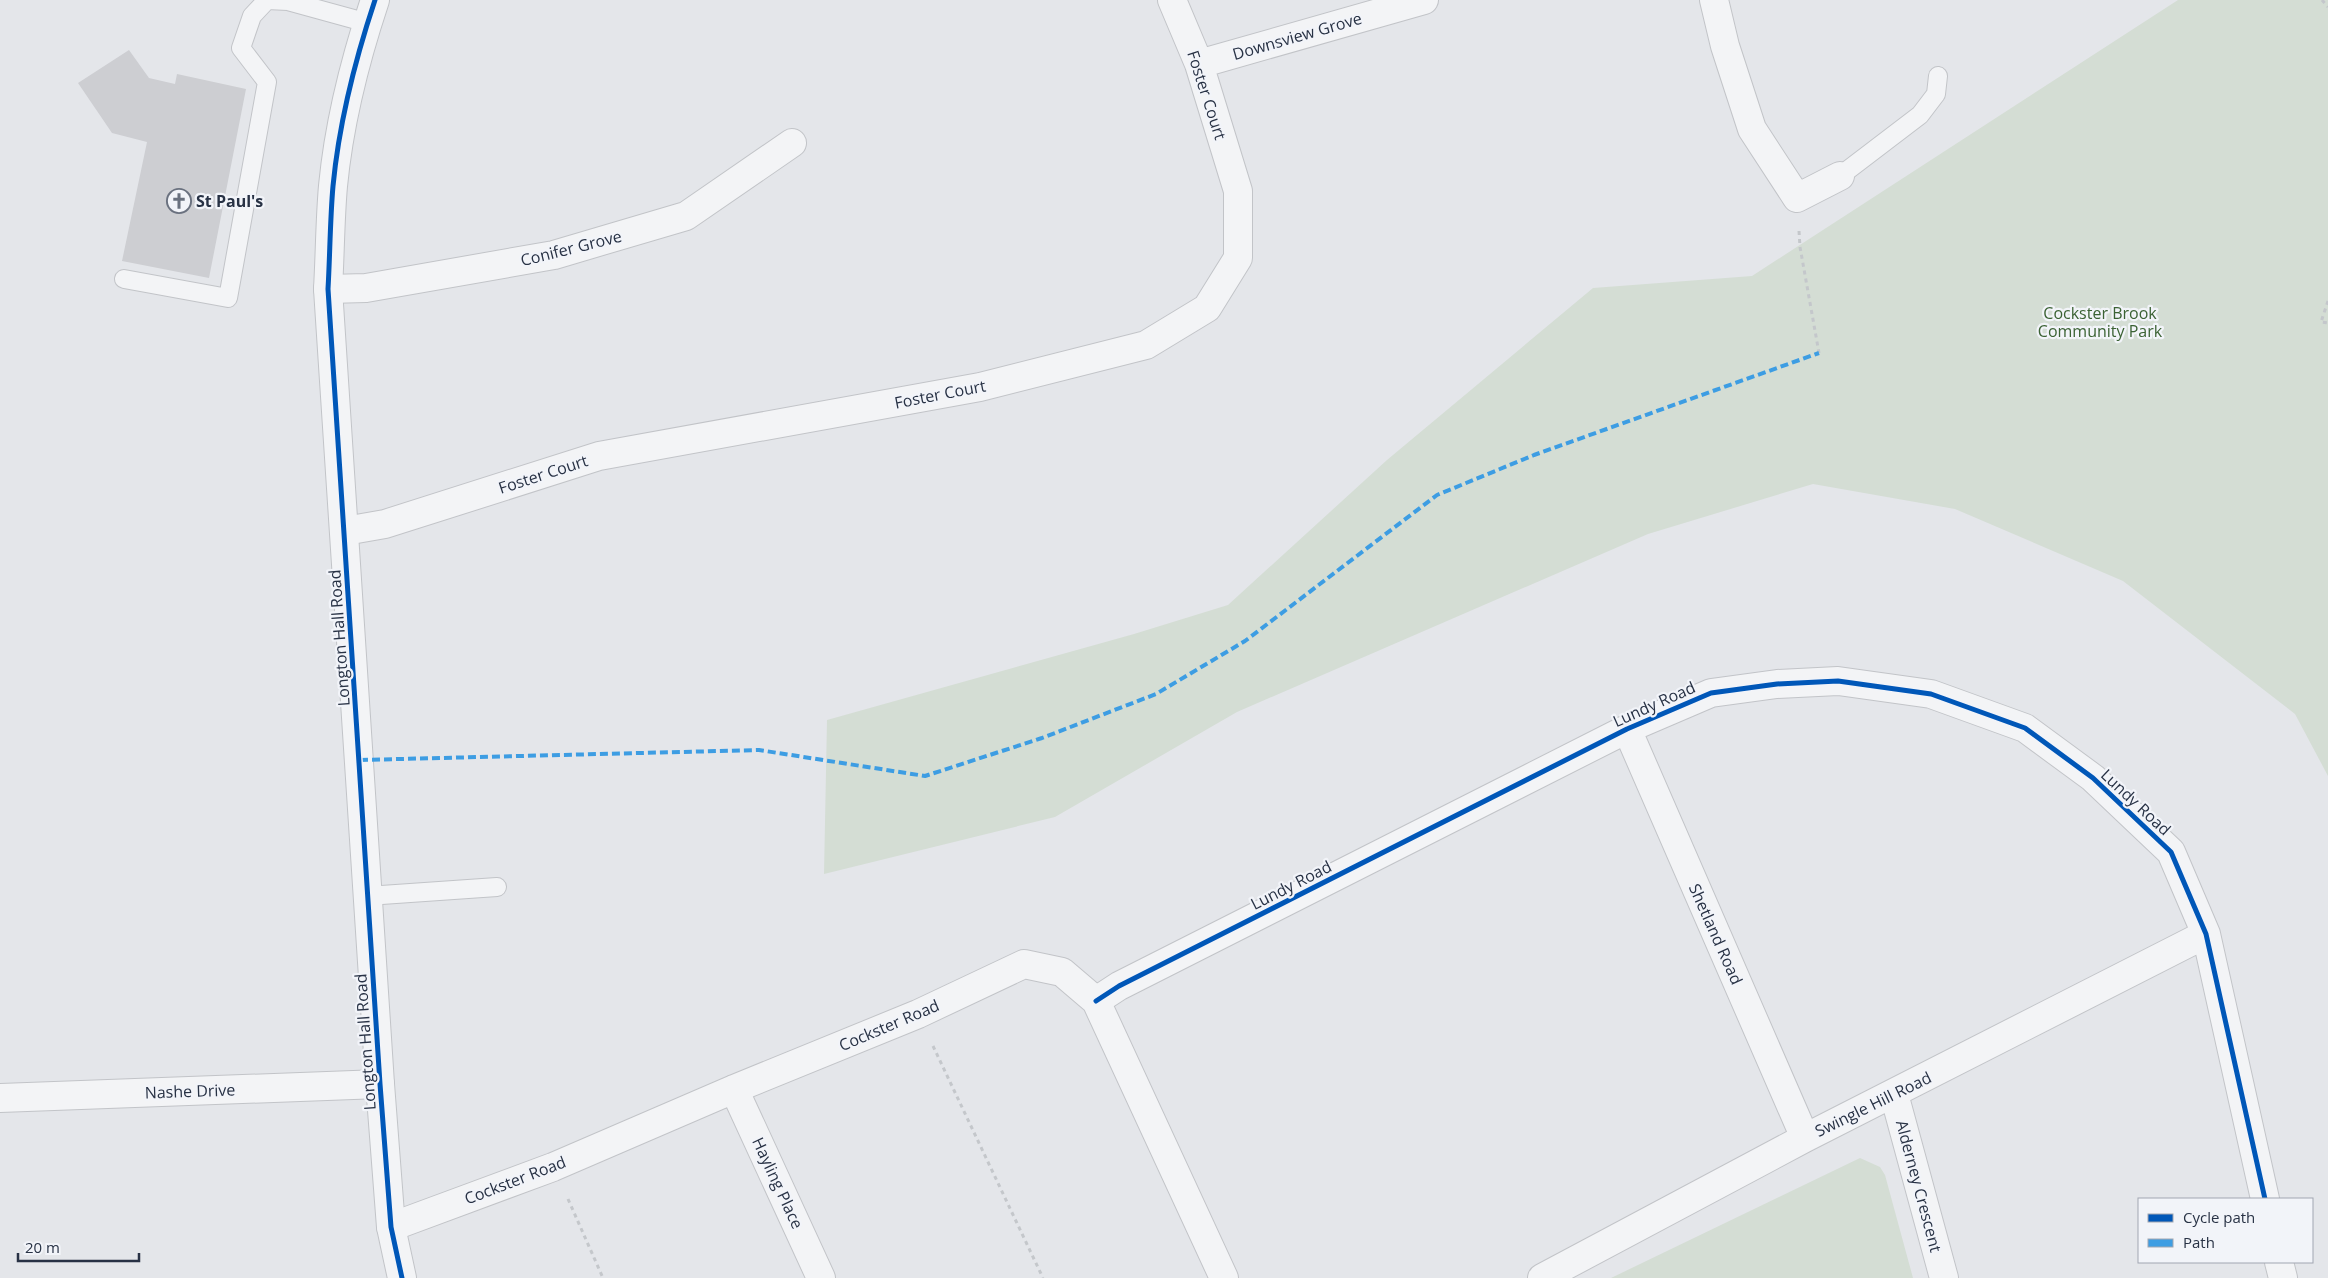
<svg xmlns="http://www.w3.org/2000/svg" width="2328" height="1278" font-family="'Open Sans',sans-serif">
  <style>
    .green { fill: #d4ddd4 }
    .building { fill: #cdced2 }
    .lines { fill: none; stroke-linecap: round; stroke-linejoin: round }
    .service-casing { stroke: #c2c4c8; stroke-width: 20 }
    .minor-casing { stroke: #c2c4c8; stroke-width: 30 }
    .tertiary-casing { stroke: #c2c4c8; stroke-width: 30 }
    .path { stroke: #c4c7cb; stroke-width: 3; stroke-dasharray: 4 4; stroke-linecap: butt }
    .service { stroke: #f3f4f6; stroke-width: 18 }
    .minor { stroke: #f3f4f6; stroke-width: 28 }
    .tertiary { stroke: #f3f4f6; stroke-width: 28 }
    .quiet { stroke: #3d9de3; stroke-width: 4; stroke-dasharray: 8 4; stroke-linecap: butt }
    .cycleway-casing { stroke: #f2f4f9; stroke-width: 8 }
    .cycleway { stroke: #0057b8; stroke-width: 5 }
    .labels { text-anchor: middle; stroke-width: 4.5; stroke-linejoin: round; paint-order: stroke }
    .street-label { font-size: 16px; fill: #283245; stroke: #f2f4f9 }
    .poi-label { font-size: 16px; font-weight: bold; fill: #283245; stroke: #f2f4f9; text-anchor: start }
    .park-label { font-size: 16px; fill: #3b6234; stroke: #f2f4f9 }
  </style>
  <rect width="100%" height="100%" fill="#e4e6ea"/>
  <path class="green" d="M2178,0H2328V776L2295,714L2123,581L1955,509L1813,484L1648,534L1237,712L1055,817L824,874L827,720L1134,634L1228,605L1387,460L1593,288L1752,276Z
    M1860,1158L1880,1167L1885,1175L1913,1278H1611Z"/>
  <path class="building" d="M129,50L149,78L175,84L177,74L246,89L209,278L122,261L147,142L112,133L78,83Z"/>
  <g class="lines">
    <defs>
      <path id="service" d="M1840,176L1920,115L1936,94L1938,76
        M124,279L228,298L267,82L241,48L252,16L267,0L288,1L368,23
        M367,896L497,887"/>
      <path id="minor" d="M1714,0L1725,46L1752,129L1797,198L1840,176
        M1199,64L1424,0
        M328,289L366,288L554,255L686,216L792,143
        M345,531L385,524L599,456L980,387L1146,345L1207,308L1238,258V191L1199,64L1172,0
        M1627,729L1805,1138
        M1096,1001L1119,986L1627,729L1711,693L1777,684L1838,681L1931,694L2025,728L2093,778L2171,852L2206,934L2265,1199
        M734,1089L821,1278
        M1894,1094L1944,1278
        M0,1098L380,1084
        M391,1227L553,1167L734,1089L918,1014L1024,964L1062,972L1096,1001L1224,1278
        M2279,1262L2283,1278
        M1542,1278L1805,1138L2206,934"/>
      <path id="tertiary" d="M375,0C355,60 339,123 333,186C330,220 330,255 328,289L380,1084L391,1227L402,1278"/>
    </defs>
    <use href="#service" class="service-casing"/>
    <use href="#minor" class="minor-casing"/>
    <use href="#tertiary" class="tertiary-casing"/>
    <path class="path" d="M2322,0L2328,7
      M1799,231L1800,247L1819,353
      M2328,301L2321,322L2328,323
      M933,1046L1043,1278
      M568,1199L603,1278"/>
    <use href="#service" class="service"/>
    <use href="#minor" class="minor"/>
    <use href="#tertiary" class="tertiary"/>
    <path class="quiet" d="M360,760L759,750L925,776L1042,738L1156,694L1245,641L1437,495L1534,455L1819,353"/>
    <defs>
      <path id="cycleway" d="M375,0C355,60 339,123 333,186C330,220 330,255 328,289L380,1084L391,1227L402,1278
        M1096,1001L1119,986L1627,729L1711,693L1777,684L1838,681L1931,694L2025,728L2093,778L2171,852L2206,934L2265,1199"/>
    </defs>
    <use href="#cycleway" class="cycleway-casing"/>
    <use href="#cycleway" class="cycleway"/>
  </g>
  <defs>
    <symbol id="church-ring" viewBox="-11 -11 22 22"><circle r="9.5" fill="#f2f4f9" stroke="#6a717f" stroke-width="1.5"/><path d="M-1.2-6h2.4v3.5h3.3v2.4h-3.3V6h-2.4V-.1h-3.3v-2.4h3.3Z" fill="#6a717f"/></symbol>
  </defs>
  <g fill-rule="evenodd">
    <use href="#church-ring" x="165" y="187" width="28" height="28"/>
  </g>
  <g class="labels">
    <g class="street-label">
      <text transform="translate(1297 36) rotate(-16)" y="6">Downsview Grove</text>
      <text transform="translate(1207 95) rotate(72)" y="6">Foster Court</text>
      <text transform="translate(571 248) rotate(-14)" y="6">Conifer Grove</text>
      <text transform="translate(940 394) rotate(-11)" y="6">Foster Court</text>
      <text transform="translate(543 474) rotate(-18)" y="6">Foster Court</text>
      <text transform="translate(339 638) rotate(-94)" y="6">Longton Hall Road</text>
      <text transform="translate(1654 704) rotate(-24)" y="6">Lundy Road</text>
      <text transform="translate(2136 802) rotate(43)" y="6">Lundy Road</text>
      <text transform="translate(1291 885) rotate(-27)" y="6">Lundy Road</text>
      <text transform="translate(1716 934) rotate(66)" y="6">Shetland Road</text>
      <text transform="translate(889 1025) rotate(-23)" y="6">Cockster Road</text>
      <text transform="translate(365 1042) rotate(-94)" y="6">Longton Hall Road</text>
      <text transform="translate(190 1091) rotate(-2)" y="6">Nashe Drive</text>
      <text transform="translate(1873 1104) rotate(-26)" y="6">Swingle Hill Road</text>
      <text transform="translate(515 1180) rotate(-21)" y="6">Cockster Road</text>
      <text transform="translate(778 1183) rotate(65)" y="6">Hayling Place</text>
      <text transform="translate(1919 1186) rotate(75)" y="6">Alderney Crescent</text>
    </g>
    <g class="poi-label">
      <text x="196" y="207">St Paul's</text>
    </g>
    <g class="park-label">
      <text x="2100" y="319">Cockster Brook<tspan x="2100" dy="18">Community Park</tspan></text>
    </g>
  </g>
  <rect x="2138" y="1198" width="175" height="65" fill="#f2f4f9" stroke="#a1a6b1"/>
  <rect x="2148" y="1214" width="25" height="8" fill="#0057b8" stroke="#a1a6b1"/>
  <text x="2183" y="1223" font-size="15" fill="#283245">Cycle path</text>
  <rect x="2148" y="1239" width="25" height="8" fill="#3d9de3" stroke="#a1a6b1"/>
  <text x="2183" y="1248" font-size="15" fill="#283245">Path</text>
  <path d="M18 1253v8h121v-8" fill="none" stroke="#283245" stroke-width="2.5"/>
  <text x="25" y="1253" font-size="15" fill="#283245" stroke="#f2f4f9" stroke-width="4" paint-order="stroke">20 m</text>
</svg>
